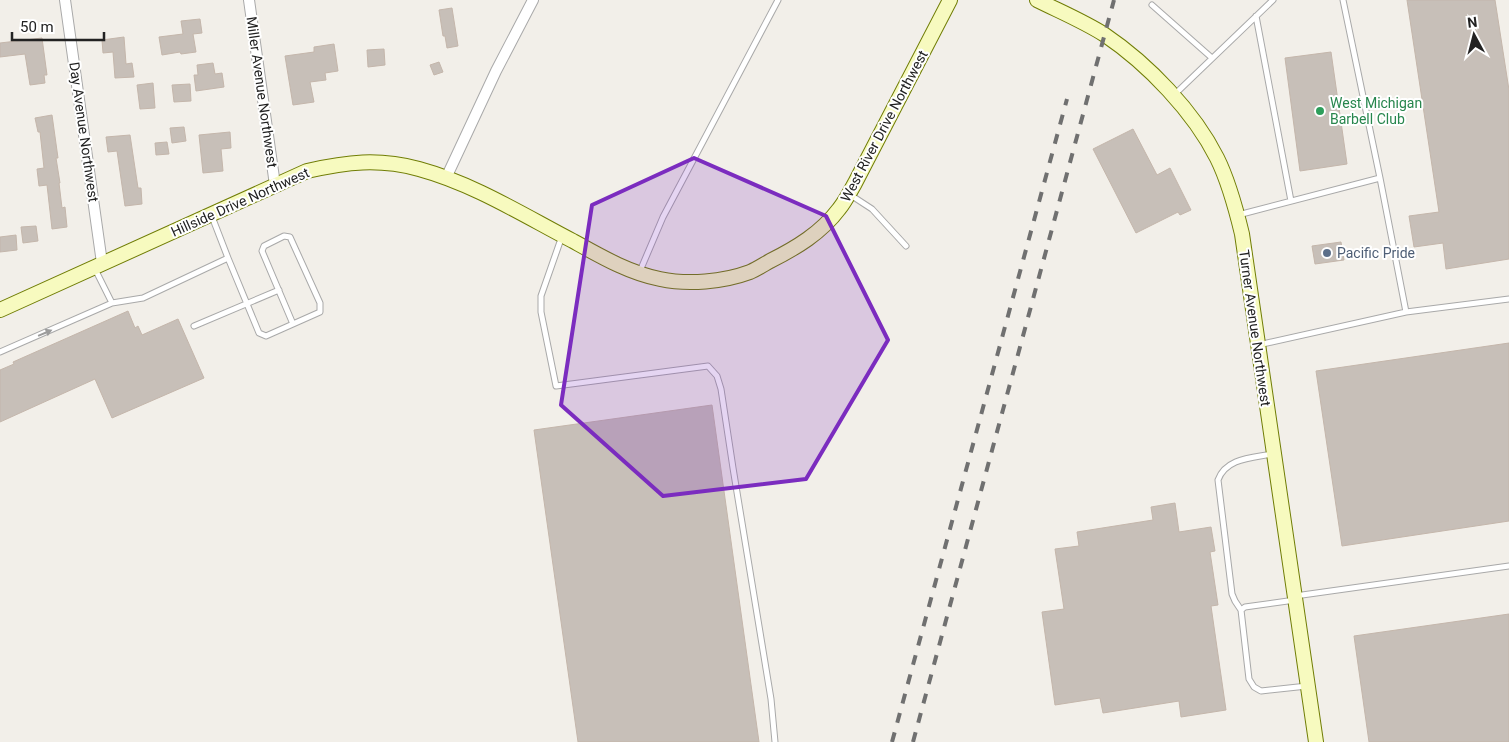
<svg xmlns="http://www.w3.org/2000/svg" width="1509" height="742" font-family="Roboto,sans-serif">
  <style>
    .building { fill: #c7bfb8; stroke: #c4b6ab }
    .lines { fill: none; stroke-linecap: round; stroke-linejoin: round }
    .lane-casing { stroke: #a9a9a9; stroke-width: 7 }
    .street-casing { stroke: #a9a9a9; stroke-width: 12 }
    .secondary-casing { stroke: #707d05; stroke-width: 16 }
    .lane { stroke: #fff; stroke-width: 5 }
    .street { stroke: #fff; stroke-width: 10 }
    .secondary { stroke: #f7fabf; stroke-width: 14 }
    .rail { stroke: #707070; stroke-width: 4; stroke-dasharray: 10 10; stroke-linecap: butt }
    .oneway { fill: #9c9c9c }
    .marked { fill: #7b2cbf; fill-opacity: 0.2; stroke: #7b2cbf; stroke-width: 4; stroke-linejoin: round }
    .leisure-dot { fill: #2e9e5b; stroke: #fff; stroke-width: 2 }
    .service-dot { fill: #5c6f8a; stroke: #fff; stroke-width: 2 }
    .labels { text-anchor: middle; stroke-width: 4; stroke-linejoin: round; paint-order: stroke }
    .street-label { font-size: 14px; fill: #222; stroke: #fff }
    .leisure-label { font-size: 14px; fill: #27864d; stroke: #fff; text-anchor: start }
    .service-label { font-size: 14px; fill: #4e5e75; stroke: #fff; text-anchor: start }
  </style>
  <rect width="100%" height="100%" fill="#f2efe9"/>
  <path class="building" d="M1407,0H1495L1509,90V259L1446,269L1443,243L1414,247L1409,216L1439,212Z
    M452,8L458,46L447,48L445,36H443L439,10Z
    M200,19L202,33L193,34L196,52L181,54L180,52L162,55L159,37L183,34L181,21Z
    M124,37L126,64L132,63L134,77L115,78L113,52L103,53L102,40Z
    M42,38L47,75H44L45,83L30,85L25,54L0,57V43Z
    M334,44L338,71L325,73L326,80L310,82L314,102L293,105L285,56L314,52V47Z
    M384,49L385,65L368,67L367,50Z
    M1331,52L1347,164L1300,171L1285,58Z
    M439,62L443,72L434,75L430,65Z
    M213,63L215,74L222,73L224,87L196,91L194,75H198L197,65Z
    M153,83L155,108L140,109L137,85Z
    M190,84L191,101L174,102L172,85Z
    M52,115L58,158H56L60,183H59L62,208L65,207L67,227L52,229L47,185L39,186L37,169L44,168L40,132H38L35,118Z
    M184,127L186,141L172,143L170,128Z
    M1133,129L1157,175L1170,168L1191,210L1180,215L1178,212L1136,233L1093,149Z
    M230,132L231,148L221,149L223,171L203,173L199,135Z
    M130,135L138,188H141L142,204L125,206L117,151L108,152L106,137Z
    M167,142L169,154L156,155L155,143Z
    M36,226L38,241L23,243L21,227Z
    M16,235L17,250L0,252V237Z
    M1341,242L1344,260L1315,264L1312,246Z
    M128,311L135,328L138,326L142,335L178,319L204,378L112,418L95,379L0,422V370L14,364L13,362Z
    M1509,343V521L1342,546L1316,371Z
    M712,405L759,742H578L534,430Z
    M1175,503L1179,532L1211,527L1215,551L1210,552L1218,605L1211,606L1226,710L1181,717L1179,701L1103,713L1100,698L1055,705L1042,612L1064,609L1055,549L1079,546L1077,532L1153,520L1151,507Z
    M1509,614V742H1369L1354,636Z"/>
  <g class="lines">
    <defs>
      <path id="lane" d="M1152,5L1212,58
        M1256,16L1291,201
        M1174,95L1273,0
        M849,194L872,209L906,246
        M1238,215L1380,178L1343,0
        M562,236L541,296V312L556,386L708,366L717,376L721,389L733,468L771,699L775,742
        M228,258L259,333L266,336L320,312V303L290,237L284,236L264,246L262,251L293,324
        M640,271L663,217L778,0
        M112,303L143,298L228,258L211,214
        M1406,312L1509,299
        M194,326L279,290
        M1258,345L1406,312L1380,178
        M0,352L112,303L95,269
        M1295,596L1509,566
        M1295,600L1245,607L1241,610L1249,679L1254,687L1261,691L1307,686
        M1241,610L1235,601L1232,594L1218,480C1226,458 1252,458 1272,454"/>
      <path id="street" d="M65,0L102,263
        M249,0L275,185
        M446,178L496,71L533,0"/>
      <path id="secondary" d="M1037,0C1059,11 1085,22 1105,35C1148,64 1194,112 1217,158C1229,182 1236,209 1242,234L1316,742
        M0,310L307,171C347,162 378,158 419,169C474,184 523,215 573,241C600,256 629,273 660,279C688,285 723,282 750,272C757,269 763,265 770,261C796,248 821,233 839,209C845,202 850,192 855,183L950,0"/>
    </defs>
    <use href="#lane" class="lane-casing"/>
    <use href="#street" class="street-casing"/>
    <use href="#secondary" class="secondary-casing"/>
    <use href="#lane" class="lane"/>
    <use href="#street" class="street"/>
    <use href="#secondary" class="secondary"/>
    <path class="rail" d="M892,742L1067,99
      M913,742L1114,0"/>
  </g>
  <defs><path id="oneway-solid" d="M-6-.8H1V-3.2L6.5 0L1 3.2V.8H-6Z" transform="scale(1.25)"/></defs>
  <use class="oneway" href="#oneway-solid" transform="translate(45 333) rotate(-23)"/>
  <path class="marked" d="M694,158L826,216L888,340L806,479L663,496L561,405L592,205Z"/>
  <circle class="leisure-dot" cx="1320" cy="111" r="5"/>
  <circle class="service-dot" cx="1327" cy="253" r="5"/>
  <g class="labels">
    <g class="street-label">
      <text transform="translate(262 92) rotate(82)" y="5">Miller Avenue Northwest</text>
      <text transform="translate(884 126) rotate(-62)" y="5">West River Drive Northwest</text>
      <text transform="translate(84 132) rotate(82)" y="5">Day Avenue Northwest</text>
      <text transform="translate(240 202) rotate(-24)" y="5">Hillside Drive Northwest</text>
      <text transform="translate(1255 328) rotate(82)" y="5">Turner Avenue Northwest</text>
    </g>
    <g class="leisure-label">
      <text x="1330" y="108">West Michigan<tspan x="1330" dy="16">Barbell Club</tspan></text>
    </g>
    <g class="service-label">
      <text x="1337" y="258">Pacific Pride</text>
    </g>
  </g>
  <g transform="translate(1474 35) rotate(353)" stroke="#ffffff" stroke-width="4" paint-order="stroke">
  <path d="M0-4L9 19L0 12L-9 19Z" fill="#222222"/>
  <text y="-8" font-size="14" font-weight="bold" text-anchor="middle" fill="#222222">N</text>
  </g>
  <path d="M12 32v8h92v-8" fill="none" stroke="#222222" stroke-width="2.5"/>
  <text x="20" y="32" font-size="15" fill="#222222" stroke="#ffffff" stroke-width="4" paint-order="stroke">50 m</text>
</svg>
